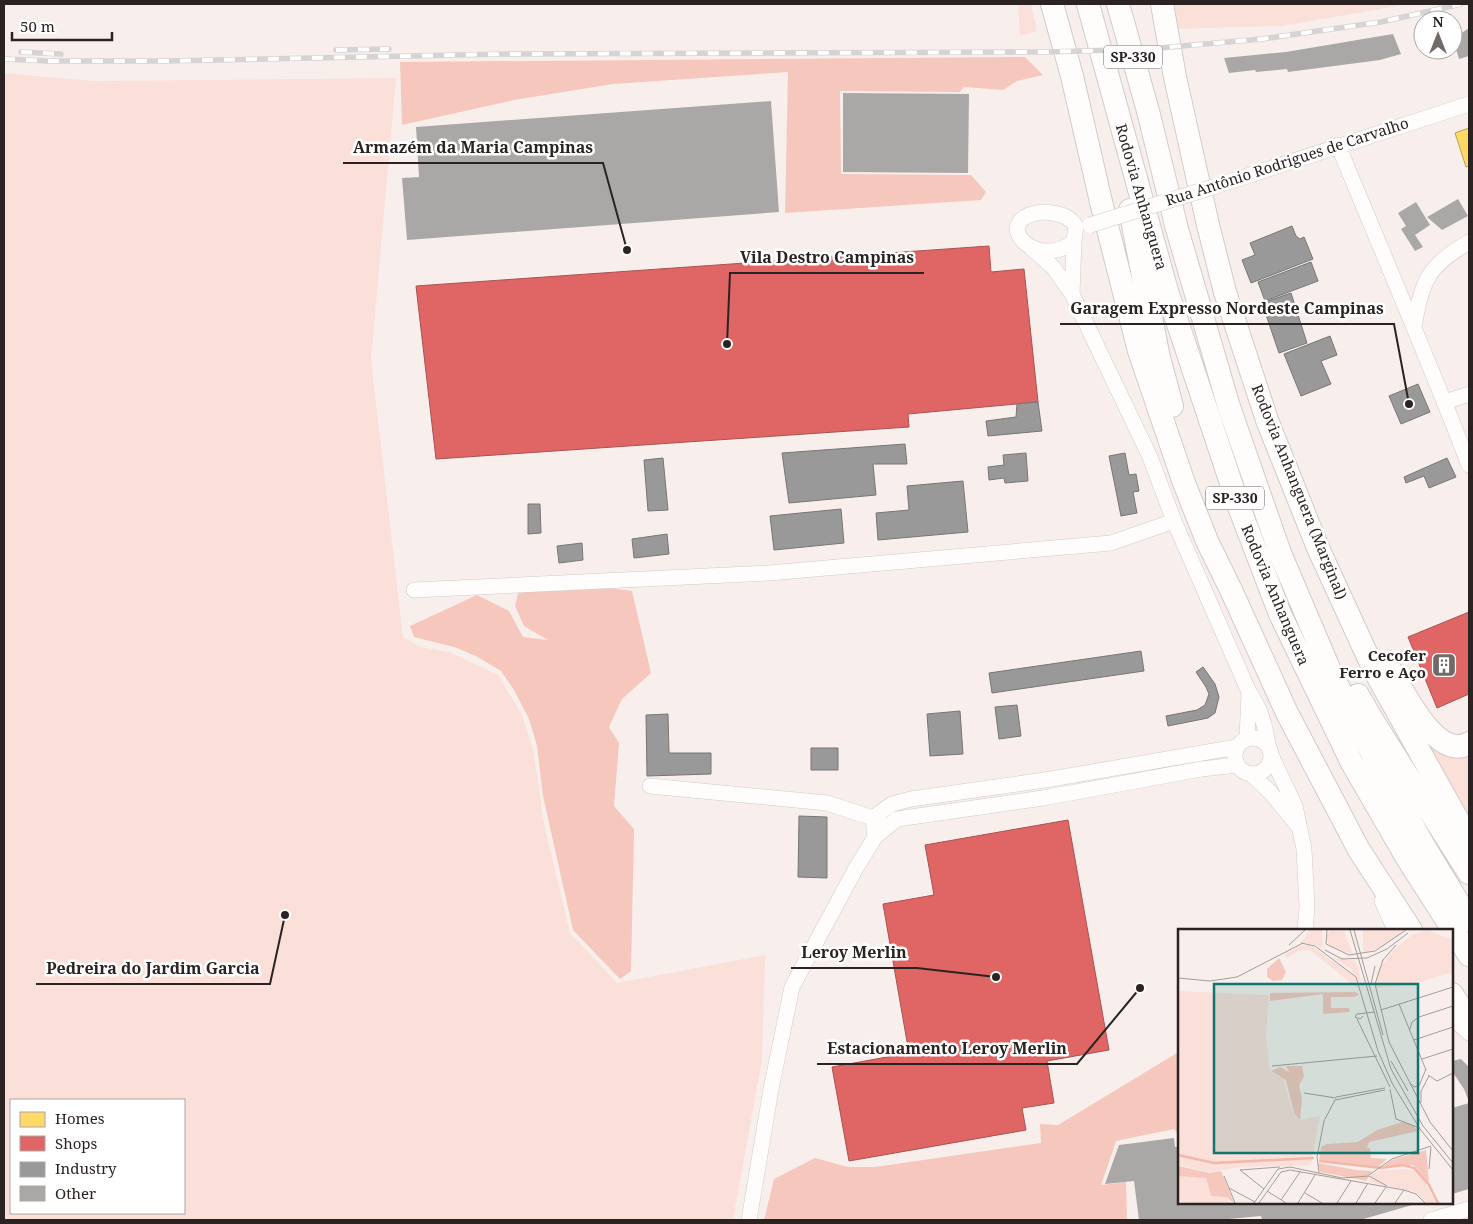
<svg xmlns="http://www.w3.org/2000/svg" width="1473" height="1224" font-family="'Noto Serif',serif">
  <style>
    .green { fill: #fbdfd9; fill-rule: evenodd }
    .forest { fill: #f6c7bc }
    .homes { fill: #ffd966; stroke: #bfa251 }
    .shops { fill: #e06666; stroke: #aa5251 }
    .industry { fill: #999; stroke: #787675 }
    .building { fill: #a9a8a7 }
    .lines { fill: none; stroke-linecap: round; stroke-linejoin: round }
    .minor-casing { stroke: #d2cbc9; stroke-width: 16 }
    .highway-casing { stroke: #d2cbc9; stroke-width: 24 }
    .minor { stroke: #fefdfc; stroke-width: 15 }
    .highway { stroke: #fefdfc; stroke-width: 22 }
    .rail-casing { stroke: #d6d3d3; stroke-width: 5.5 }
    .rail { stroke: #fff; stroke-width: 4; stroke-dasharray: 11; stroke-linecap: butt }
    .minor-bridge-casing { stroke: #d2cbc9; stroke-width: 16; stroke-linecap: butt }
    .minor-bridge { stroke: #fefdfc; stroke-width: 15 }
    .labels { text-anchor: middle; stroke-width: 5; stroke-linejoin: round; paint-order: stroke }
    .shield { fill: #fff; stroke: #6b6564; stroke-width: 1 }
    .shield-label { font-size: 14px; font-weight: bold; fill: #2b2321 }
    .street-label { font-size: 15px; fill: #2b2321; stroke: #fff }
    .poi-label { font-size: 15px; font-weight: bold; fill: #2b2321; stroke: #fff; text-anchor: end }
    .inset-river { fill: none; stroke: #f2b8ab; stroke-width: 2.5 }
    .inset-road { fill: none; stroke: #a69d9b; stroke-width: 1 }
    .view { fill: #0f766e; fill-opacity: 0.15; stroke: #0f766e; stroke-width: 2.5 }
    .inset-edge { fill: none; stroke: #2b2321; stroke-width: 2.5 }
    .leader { fill: none; stroke: #2b2321; stroke-width: 2 }
    .callout-dot { fill: #2b2321; stroke: #fff; stroke-width: 2 }
    .callout-label { font-size: 16px; text-anchor: middle; font-weight: bold; fill: #2b2321; stroke: #fff; stroke-width: 5; stroke-linejoin: round; paint-order: stroke }
  </style>
  <rect width="100%" height="100%" fill="#f8efed"/>
  <path class="green" d="M1018,4H1031L1037,31L1020,36Z
    M1167,4H1409L1282,26L1172,29Z
    M4,73L93,81L396,78L371,360L403,637L420,647L449,652L498,675L521,713L533,749L544,824L570,933L617,983L765,955L762,1060L733,1220H4ZM184,1100V1213H11V1100Z
    M1421,735L1469,752V827Z"/>
  <path class="forest" d="M1025,57L1043,75L1017,81L1003,90L964,87L960,92L840,91L841,174L971,175L986,192L981,200L785,213L788,72L613,84L514,100L402,125L400,62Z
    M594,586L632,591L651,673L622,699L609,727L619,743L614,806L634,829L631,971L620,979L573,930L543,796L537,746L529,719L514,690L501,671L476,656L454,647L414,637L410,626L477,595L509,611L523,637L548,640L524,626L515,606L519,589Z
    M1177,1053H1179V1135L1174,1129L1116,1141L1101,1185L1126,1182L1127,1220H764L774,1179L815,1158L848,1167H875L1041,1143L1040,1124L1058,1125Z"/>
  <path class="homes" d="M1469,128V166L1466,167L1455,133Z"/>
  <path class="shops" d="M989,246L991,272L1024,269L1038,402L908,414L909,427L436,459L416,286Z
    M1469,612V694L1437,708L1408,637Z
    M1068,820L1109,1050L1047,1061L1054,1103L1022,1108L1026,1130L849,1161L832,1067L909,1053L883,904L934,895L925,845Z"/>
  <path class="industry" d="M1292,226L1296,236L1300,239L1304,237L1313,259L1251,283L1242,260L1255,255L1250,243Z
    M1311,262L1318,281L1265,301L1258,282Z
    M1291,293L1307,343L1279,353L1262,303Z
    M1330,336L1337,355L1321,361L1331,384L1301,396L1284,354Z
    M1418,384L1430,412L1401,424L1389,396Z
    M1038,402L1042,431L988,436L986,421L1016,417L1017,404Z
    M905,444L907,464H873L876,495L789,503L782,453Z
    M1026,453L1028,481L1005,483L1004,478L989,480L988,467L1004,465L1003,455Z
    M1125,453L1129,475L1136,474L1139,491L1133,492L1137,513L1121,516L1109,456Z
    M663,458L668,510L648,511L644,460Z
    M1447,458L1456,477L1429,488L1424,476L1406,483L1404,477Z
    M963,481L968,532L878,540L876,513L909,510L907,486Z
    M528,504H540L541,533L528,534Z
    M841,509L844,543L774,550L770,516Z
    M667,534L669,554L634,558L632,539Z
    M582,543L583,560L559,563L557,546Z
    M1141,651L1144,671L992,693L989,673Z
    M1203,667L1215,684L1219,697L1215,713L1208,718L1168,726L1166,716L1197,710L1205,705L1209,694L1206,687L1196,672Z
    M1017,705L1021,736L999,739L995,707Z
    M960,711L963,754L930,756L927,714Z
    M668,714L669,753H711V774L647,776L646,715Z
    M811,748H838V770H811Z
    M799,816L827,817V878L798,877Z"/>
  <path class="building" d="M1469,28V56L1459,59L1453,39Z
    M1393,34L1401,54L1380,60L1288,72L1287,69L1256,72L1255,70L1229,73L1224,58L1286,52Z
    M843,93L969,94L968,173L843,172Z
    M771,101L779,212L407,240L402,178L419,177L416,127Z
    M1458,199L1468,216L1442,230L1427,217Z
    M1416,202L1430,225L1415,235L1423,247L1415,251L1401,229L1406,226L1398,213Z
    M1461,1059L1469,1067V1102L1464,1089L1452,1071V1061Z
    M1469,1103V1189L1452,1194V1108Z
    M1174,1138L1175,1147H1179V1203H1419L1360,1220H1262L1261,1216L1218,1220H1139L1134,1181L1105,1184L1119,1145Z"/>
  <g class="lines">
    <defs>
      <path id="minor" d="M1338,145C1382,252 1428,358 1469,465
        M1213,187L1469,104
        M1042,212C1057,213 1067,214 1076,226L1074,241C1036,273 987,219 1042,212Z
        M1031,248L1053,267L1072,294L1150,457L1174,521L1249,692C1261,709 1265,725 1268,745
        M1072,294L1074,241
        M1414,326C1423,279 1427,267 1469,242
        M1445,402L1469,394
        M414,590L769,573L1111,543L1174,521
        M1235 756a18 18 0 1 1 36 0a18 18 0 1 1-36 0Z
        M1247,739L1249,692
        M1271,755L1295,806L1304,849L1307,907L1305,930
        M1251,774L1270,792L1298,826
        M650,786L827,803L873,818L881,823
        M875,837L873,818L892,804L911,799L1045,780L1237,747
        M1382,901L1395,930
        M1452,1018L1469,1033
        M749,1220L771,1089L792,987L856,868L875,837L897,819L1043,798L1201,769L1237,765
        M1431,1220L1469,1209"/>
      <path id="highway" d="M1052,4L1072,76L1102,206L1139,351L1184,483L1207,541L1231,590L1287,713L1359,850L1411,930
        M1088,4L1167,291L1239,507L1280,614L1352,763L1407,858L1469,955
        M1118,4L1148,111L1177,229L1229,407L1280,553L1331,673L1374,757L1424,846L1469,920
        M1162,4L1175,77L1208,225L1225,292L1267,420L1318,548L1374,670L1469,840
        M1130,210L1159,358L1172,406
        M1390,669C1403,690 1437,763 1469,743
        M1358,695L1376,726L1469,873
        M1452,994L1469,1021"/>
    </defs>
    <use href="#minor" class="minor-casing"/>
    <use href="#highway" class="highway-casing"/>
    <use href="#minor" class="minor"/>
    <use href="#highway" class="highway"/>
    <defs>
      <path id="rail" d="M336,50L389,49
        M21,52L61,54
        M4,59L47,61H165L505,54L1047,52L1148,49L1262,39L1381,22L1461,4"/>
    </defs>
    <use href="#rail" class="rail-casing"/>
    <use href="#rail" class="rail"/>
    <defs>
      <path id="minor-bridge" d="M1090,225L1213,187"/>
    </defs>
    <use href="#minor-bridge" class="minor-bridge-casing"/>
    <use href="#minor-bridge" class="minor-bridge"/>
  </g>
  <defs>
    <symbol id="building-square" viewBox="-11 -11 22 22"><rect x="-9" y="-9" width="18" height="18" rx="4" fill="#736a68" stroke="#fff"/><path d="M-4-6H4V6H1V3H-1V6H-4ZM-2.5-4.3h1.7v1.8h-1.7ZM.8-4.3h1.7v1.8H.8ZM-2.5-1h1.7V.8h-1.7ZM.8-1h1.7V.8H.8Z" fill="#fff"/></symbol>
  </defs>
  <g fill-rule="evenodd">
    <use href="#building-square" x="1430" y="651" width="28" height="28"/>
  </g>
  <g class="labels">
    <g class="shield">
      <rect x="1104" y="45.5" width="58" height="23" rx="4"/>
      <rect x="1206" y="486.5" width="58" height="23" rx="4"/>
    </g>
    <g class="shield-label">
      <text x="1133" y="62">SP-330</text>
      <text x="1235" y="503">SP-330</text>
    </g>
    <g class="street-label">
      <text transform="translate(1287 162) rotate(-18)" y="5">Rua Antônio Rodrigues de Carvalho</text>
      <text transform="translate(1141 197) rotate(74)" y="5">Rodovia Anhanguera</text>
      <text transform="translate(1299 492) rotate(68)" y="5">Rodovia Anhanguera (Marginal)</text>
      <text transform="translate(1275 595) rotate(67)" y="5">Rodovia Anhanguera</text>
    </g>
    <g class="poi-label">
      <text x="1426" y="661">Cecofer<tspan x="1426" dy="17">Ferro e Aço</tspan></text>
    </g>
  </g>
  <g transform="translate(1178 929)">
    <rect width="275" height="275" fill="#f8efed"/>
    <path d="M132,1H144L145,18L124,13ZM152,1L166,2L175,25L152,18L148,8ZM185,1H227L203,18L185,24ZM249,1L275,11V43L234,55L198,59L199,42L215,22L232,7ZM132,16L177,48L180,60L132,21L120,22L109,29L106,26L122,17ZM154,28L178,32L185,60L173,40ZM0,62L91,66L88,105L92,143L105,149L115,184L122,191L142,187L133,236L63,238L31,243L0,236ZM225,240L236,241L244,248L258,274H249L237,263L191,253L193,246L201,242ZM14,246L28,249L33,267L48,268L52,274H9L0,271V247Z" fill="#fbdfd9"/>
    <path d="M101,29L108,43L104,51L95,52L89,48V40ZM178,63L181,66L175,68H153V79H171L172,83L145,85V65L92,72V64ZM108,137H124L126,148L121,156L124,170L122,191L116,184L108,151L93,142L102,138L111,143ZM224,193L235,196L240,202L191,213L189,219H192L193,229L209,230L200,238L141,231L143,218L149,215L180,213L199,201ZM248,221L251,255L235,236L204,238L214,231ZM140,234L178,241L194,242L188,252L184,251L142,243ZM0,237L32,244L43,242L56,274L48,268L33,267L28,249L0,247Z" fill="#f6c7bc"/>
    <path class="inset-river" d="M0,226L36,234L136,229M141,232L203,239L225,236L236,239L251,256L260,274"/>
    <path class="inset-road" d="M149,1L148,15L171,26L197,22L228,1M172,1L213,140L245,197L275,234M176,1L205,106M123,14L137,17L178,48L200,122L214,154L242,200L275,241M111,16L127,1M147,21L164,30L189,29L209,20L230,4M205,31L197,55L211,113L252,193L275,222M204,32L218,16M0,49L32,52L59,48L125,14M193,55L197,37M221,75L248,141M203,81L275,58M185,87L182,90L177,88L179,85L197,83M179,90L212,158M232,100L234,93L241,88L275,77M236,111L275,98M244,130L275,120M213,132L230,162M94,137L199,127M250,146L259,152L275,144M232,154L236,158L241,157L248,140M212,160L218,190L239,198M126,164L158,169M158,168L207,159M243,174V162L251,147M100,240L112,238L164,249L191,247L209,257M251,240L253,218M103,243L112,241L226,261L238,265L247,274M141,244L139,228L146,192L157,171L207,161M191,246L214,230L253,217M46,247L57,274M51,259L77,273M86,260L62,241L102,238M89,262L108,274M127,264L144,274M103,271L122,243M76,274L100,240M81,274L103,243M120,274L137,246M159,274L173,252M178,274L190,254M197,274L208,258M217,274L226,261"/>
    <path class="view" d="M36,55H240V224H36Z"/>
    <rect width="275" height="275" class="inset-edge"/>
  </g>
  <path class="leader" d="M627 250L603 163H343M727 344L730 273H924M1409 404L1394 324H1060M996 977L917 968H791M285 915L270 984H36M1140 988L1077 1064H817"/>
  <g class="callout-dot">
    <circle cx="627" cy="250" r="5"/>
    <circle cx="727" cy="344" r="5"/>
    <circle cx="1409" cy="404" r="5"/>
    <circle cx="996" cy="977" r="5"/>
    <circle cx="285" cy="915" r="5"/>
    <circle cx="1140" cy="988" r="5"/>
  </g>
  <g class="callout-label">
    <text x="473" y="153">Armazém da Maria Campinas</text>
    <text x="827" y="263">Vila Destro Campinas</text>
    <text x="1227" y="314">Garagem Expresso Nordeste Campinas</text>
    <text x="854" y="958">Leroy Merlin</text>
    <text x="153" y="974">Pedreira do Jardim Garcia</text>
    <text x="947" y="1054">Estacionamento Leroy Merlin</text>
  </g>
  <rect width="1473" height="1224" fill="none" stroke="#2b2321" stroke-width="10"/>
  <rect x="10" y="1099" width="175" height="115" fill="#ffffff" stroke="#aaa7a6"/>
  <rect x="20" y="1112" width="25" height="15" fill="#ffd966" stroke="#aaa7a6"/>
  <text x="55" y="1124" font-size="15" fill="#2b2321">Homes</text>
  <rect x="20" y="1136" width="25" height="15" fill="#e06666" stroke="#aaa7a6"/>
  <text x="55" y="1149" font-size="15" fill="#2b2321">Shops</text>
  <rect x="20" y="1162" width="25" height="15" fill="#999999" stroke="#aaa7a6"/>
  <text x="55" y="1174" font-size="15" fill="#2b2321">Industry</text>
  <rect x="20" y="1186" width="25" height="15" fill="#a9a8a7" stroke="#aaa7a6"/>
  <text x="55" y="1199" font-size="15" fill="#2b2321">Other</text>
  <g transform="translate(1438 35)"><circle r="24" fill="#ffffff" stroke="#aaa7a6"/>
  <path d="M0-4L9 19L0 12L-9 19Z" fill="#736a68"/>
  <text y="-8" font-size="14" font-weight="bold" text-anchor="middle" fill="#2b2321">N</text>
  </g>
  <path d="M12 32v8h100v-8" fill="none" stroke="#2b2321" stroke-width="2.5"/>
  <text x="20" y="32" font-size="15" fill="#2b2321" stroke="#ffffff" stroke-width="4" paint-order="stroke">50 m</text>
</svg>
